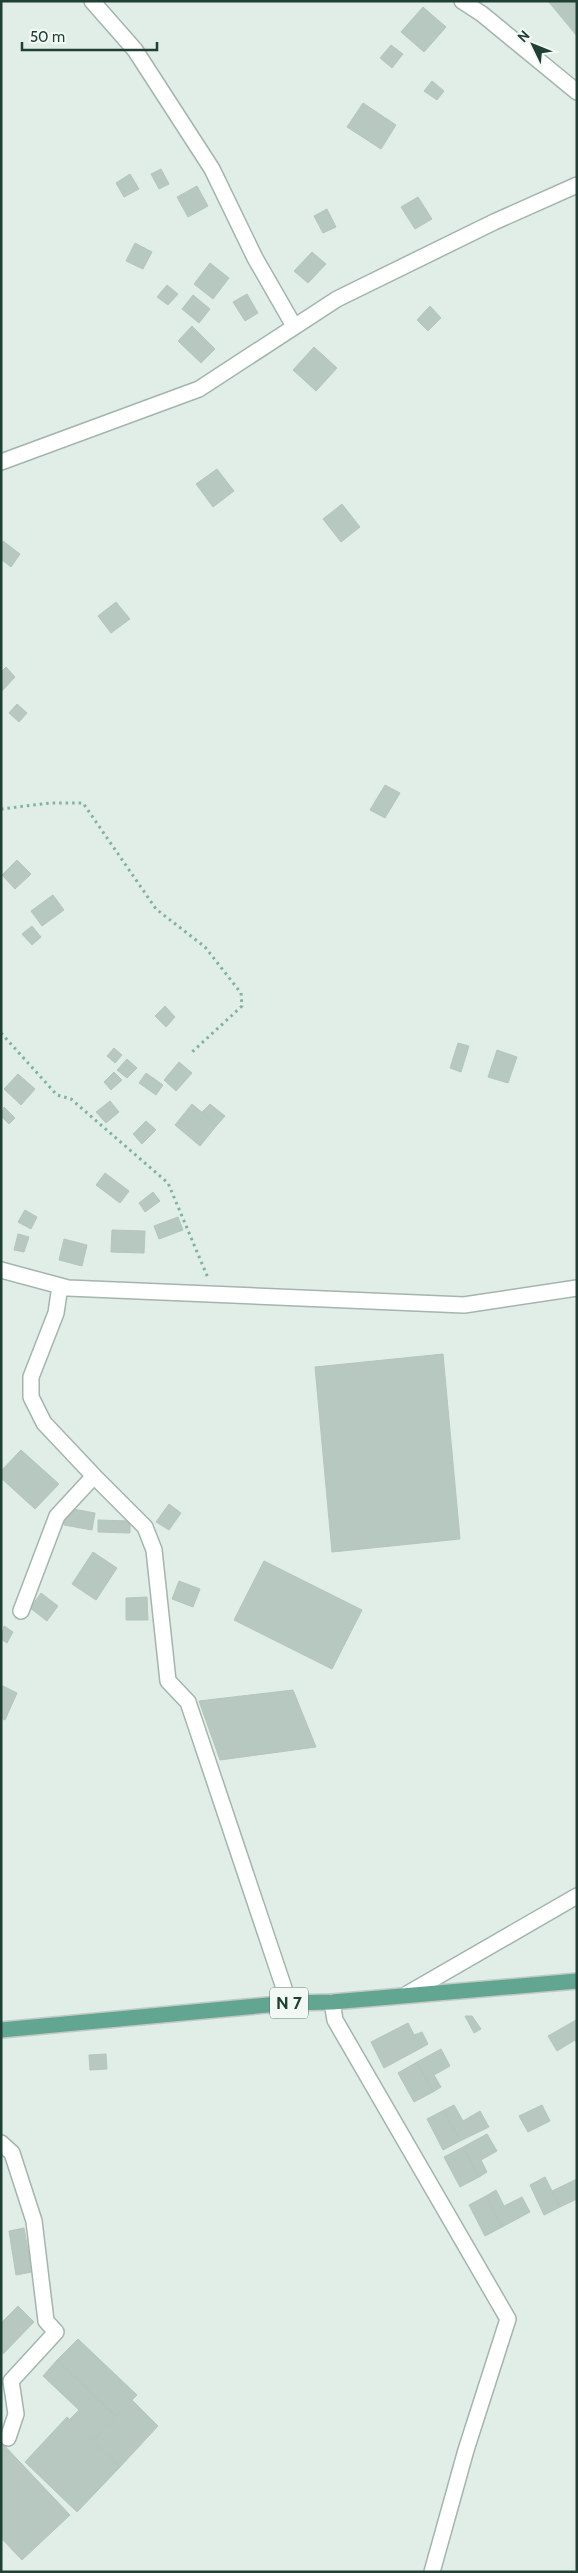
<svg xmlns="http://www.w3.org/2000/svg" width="578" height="2573" font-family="Cabin,sans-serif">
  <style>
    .building { fill: #b6c8c0; stroke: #b3c7be }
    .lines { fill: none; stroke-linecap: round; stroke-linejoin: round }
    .minor-casing { stroke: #a3b5ae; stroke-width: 18 }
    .major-casing { stroke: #c1c9c6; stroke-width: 18 }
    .path { stroke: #7fb3a0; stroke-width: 3; stroke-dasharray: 2.5 4; stroke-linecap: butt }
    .minor { stroke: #fff; stroke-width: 15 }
    .major { stroke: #62a691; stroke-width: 15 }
    .labels { text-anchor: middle; stroke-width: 4; stroke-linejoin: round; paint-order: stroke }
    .shield { fill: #f2f9f5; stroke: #5f776f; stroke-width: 1 }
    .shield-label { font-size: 18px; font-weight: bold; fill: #203f35 }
  </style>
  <rect width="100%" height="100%" fill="#e1ede7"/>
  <path class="building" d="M548,1H577V36Z
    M423,7L446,27L424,52L401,32Z
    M391,45L403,54L392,68L380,58Z
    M432,81L444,91L437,100L424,91Z
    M363,103L396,125L381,149L347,127Z
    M161,169L169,184L159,189L151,174Z
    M130,174L139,189L124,197L116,183Z
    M197,186L208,206L188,217L177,197Z
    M418,197L432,219L415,229L401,207Z
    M327,209L336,227L323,233L314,216Z
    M135,243L152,252L143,269L126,261Z
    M312,252L326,264L308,283L294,271Z
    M210,263L229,278L213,299L194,284Z
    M167,285L178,294L168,305L157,297Z
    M247,294L258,313L245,321L233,302Z
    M193,295L210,309L199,323L182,309Z
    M430,306L441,318L428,331L417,320Z
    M192,326L215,349L201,363L178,341Z
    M314,347L337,368L316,391L293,370Z
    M217,469L234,491L213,507L196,484Z
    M342,504L360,527L341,542L323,519Z
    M3,541L20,554L11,567L1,559Z
    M116,602L130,619L111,633L98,616Z
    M6,667L15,677L2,691L1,672Z
    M17,704L27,713L19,722L9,713Z
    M385,785L400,793L385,818L370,810Z
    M17,860L31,874L15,889L2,875Z
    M53,895L64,910L42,926L31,911Z
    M32,926L41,937L32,945L22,934Z
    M165,1006L175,1017L166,1027L155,1016Z
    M458,1043L469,1046L461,1072L450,1068Z
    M114,1048L122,1055L115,1063L107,1056Z
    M497,1050L517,1057L508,1083L488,1077Z
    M127,1059L137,1068L127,1078L117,1070Z
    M179,1062L192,1073L176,1091L164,1080Z
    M114,1072L122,1080L111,1090L104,1082Z
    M146,1073L163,1085L156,1095L139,1083Z
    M18,1074L35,1089L21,1105L4,1089Z
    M110,1101L119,1112L106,1123L96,1112Z
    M192,1104L217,1125L200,1146L175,1125Z
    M210,1104L225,1116L217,1125L202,1112Z
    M4,1107L15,1118L9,1124L1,1116Z
    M146,1121L156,1130L142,1144L133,1134Z
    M105,1173L129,1191L120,1203L96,1185Z
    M153,1192L160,1201L145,1212L139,1203Z
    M25,1210L37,1217L31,1229L18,1222Z
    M178,1217L183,1230L159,1239L154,1226Z
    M112,1230L145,1231L144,1253L111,1252Z
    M18,1234L29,1237L24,1252L14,1250Z
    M64,1239L87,1245L82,1266L59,1260Z
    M443,1354L460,1539L332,1552L315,1367Z
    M21,1450L59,1484L35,1509L1,1478V1471Z
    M169,1504L181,1513L169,1530L156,1522Z
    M68,1508L95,1513L92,1530L64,1525Z
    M98,1520L130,1521V1533L98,1532Z
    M93,1552L117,1568L96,1600L72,1584Z
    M264,1561L362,1610L332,1669L234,1620Z
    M179,1581L200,1589L193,1607L172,1599Z
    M41,1593L58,1606L47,1621L30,1608Z
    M147,1597L148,1620H126V1598Z
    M4,1626L13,1632L7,1643L1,1639Z
    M1,1685L17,1693L5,1720L1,1718Z
    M293,1690L316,1747L220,1760L199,1701Z
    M465,2016H472L481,2029L474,2033Z
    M576,2020L577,2044L575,2040L557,2051L548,2036Z
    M408,2023L421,2048L384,2068L371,2042Z
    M422,2032L428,2044L421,2048L414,2035Z
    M441,2049L450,2066L434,2075L441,2087L433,2092L417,2062Z
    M106,2054L107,2069L90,2070L89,2055Z
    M417,2062L433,2092L414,2102L398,2073Z
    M454,2105L463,2121L480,2111L489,2127L460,2141L444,2110Z
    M542,2105L550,2121L528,2132L519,2116Z
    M444,2110L460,2141L443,2150L427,2119Z
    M487,2134L497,2151L481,2160L487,2172L479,2177L463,2147Z
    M463,2147L479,2177L460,2187L444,2157Z
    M545,2177L560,2207L544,2215L530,2185Z
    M577,2179V2199L560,2207L552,2191Z
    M496,2190L504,2206L522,2197L530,2212L502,2227L486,2196Z
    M486,2196L502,2227L485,2236L469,2205Z
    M24,2228L32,2272L16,2275L9,2231Z
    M18,2306L34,2322L3,2354L1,2323Z
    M78,2339L137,2395L116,2416L57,2360Z
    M57,2360L94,2395L79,2410L43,2376Z
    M94,2395L116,2416L93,2441L70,2419Z
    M132,2400L158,2426L120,2467L93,2441Z
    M67,2417L120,2467L77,2512L25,2462Z
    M1,2442L70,2515L22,2560L1,2538Z"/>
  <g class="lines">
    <defs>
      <path id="minor" d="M92,1L135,50L212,169L255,258L294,326
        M462,1L482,14L577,92
        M1,462L199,389L337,299L494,222L577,185
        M1,1270L68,1288L464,1305L577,1288
        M94,1476L145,1527L154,1550L168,1681L188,1702L289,2003
        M21,1611L57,1516L94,1476L44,1423L31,1397V1377L56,1313L60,1286
        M407,1994L577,1896
        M332,2002L335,2020L508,2319L466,2450L432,2572
        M1,2143L12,2153L34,2221L46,2321L56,2332L11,2381L16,2414L8,2438"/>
      <path id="major" d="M1,2030L289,2003L332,2002L577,1981"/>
    </defs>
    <use href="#minor" class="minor-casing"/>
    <use href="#major" class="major-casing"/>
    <path class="path" d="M1,809L50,803H83L156,909L205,947L241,993L242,1006L191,1053
      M1,1033L57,1095L71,1099L168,1183L208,1278"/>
    <use href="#minor" class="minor"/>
    <use href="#major" class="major"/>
  </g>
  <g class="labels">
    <rect class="shield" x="270" y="1987.5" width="38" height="31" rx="4"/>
    <g class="shield-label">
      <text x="289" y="2009">N 7</text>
    </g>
  </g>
  <rect width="578" height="2573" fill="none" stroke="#203f35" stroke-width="5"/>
  <g transform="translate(533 45) rotate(313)" stroke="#f2f9f5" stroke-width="4" paint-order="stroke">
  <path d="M0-4L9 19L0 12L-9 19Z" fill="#203f35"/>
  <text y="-8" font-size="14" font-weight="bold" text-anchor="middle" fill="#203f35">N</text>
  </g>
  <path d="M22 42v8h135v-8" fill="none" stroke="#203f35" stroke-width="2.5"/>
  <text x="30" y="42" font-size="15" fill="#203f35" stroke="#f2f9f5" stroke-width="4" paint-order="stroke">50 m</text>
</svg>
